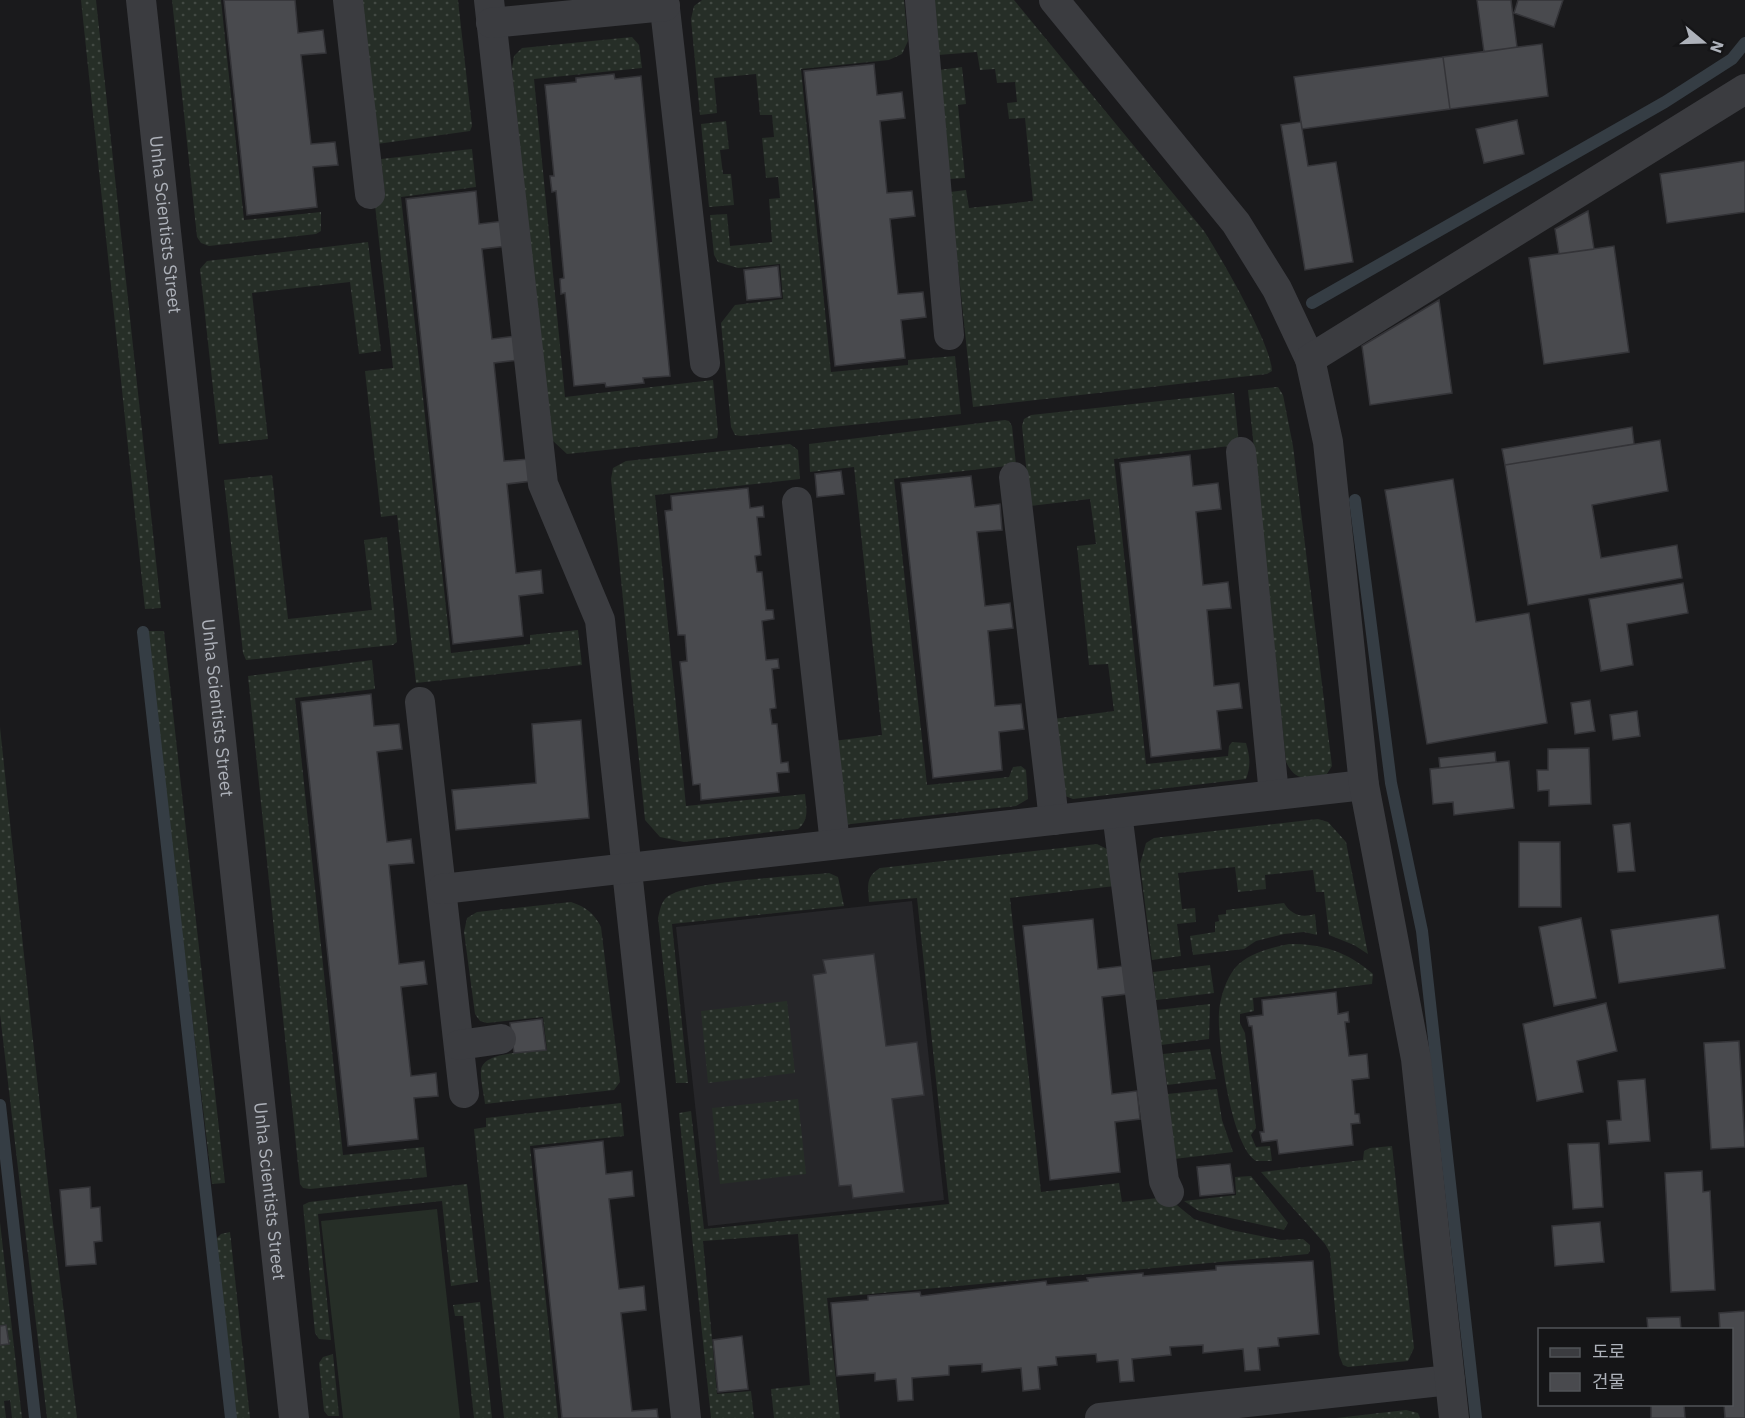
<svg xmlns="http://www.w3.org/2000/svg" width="1745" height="1418" font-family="'IBM Plex Sans','Noto Sans KR',sans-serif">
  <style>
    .built { fill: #262629 }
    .grass { fill: url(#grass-dots) }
    .pitch { fill: #262e27 }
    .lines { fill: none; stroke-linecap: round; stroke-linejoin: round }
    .stream { stroke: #353d44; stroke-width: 12 }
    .building { fill: #494a4e; stroke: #343438; stroke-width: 1.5 }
    .minor { stroke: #3b3c40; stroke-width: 30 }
    .labels { text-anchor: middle; stroke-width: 4.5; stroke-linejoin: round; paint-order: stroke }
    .street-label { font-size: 18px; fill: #aeb2ba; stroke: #151517 }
  </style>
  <defs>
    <pattern id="grass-dots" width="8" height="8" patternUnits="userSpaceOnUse" patternTransform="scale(1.5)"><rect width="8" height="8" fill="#262e27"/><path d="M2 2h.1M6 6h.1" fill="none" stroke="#434a44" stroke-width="1.8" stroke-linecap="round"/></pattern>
  </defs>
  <rect width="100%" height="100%" fill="#1a1a1c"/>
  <path class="built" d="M912,901L944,1200L708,1226L676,927Z"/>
  <path class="grass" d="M81,0H96L161,608L145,609Z
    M172,0H221L244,220L321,212V231L316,234L209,246L201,243L197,237Z
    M362,0H458L472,126L470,131L377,144Z
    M702,0H904L908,41L902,54L889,60L801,69L831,372L908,365V360L955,356L961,414L741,436L735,435L731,427L721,323L735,305L783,299L780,264L738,268L718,262L714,255L710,215L727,214L730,246L772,242L769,199L780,198L778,177L766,178L762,138L774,137L772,115H760L756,74L714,78L717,113L700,115L691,19L694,6Z
    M933,0H1014L1204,231C1221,258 1271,343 1272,371L1267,374L973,407L950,192L966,190L969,208L1033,201L1025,118L1009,119L1007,103L1017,102L1015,82L997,83L995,69L980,70L977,52L938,55Z
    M632,37L639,45L642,68L534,79L565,397L713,380L718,432L717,438L712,439L567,454L553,441L547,425L512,68L514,56L522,48Z
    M962,67L966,104L958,105L965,178L949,179L939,70Z
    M726,121L729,149L720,150L723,174H731L734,205L709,207L701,124Z
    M472,149L476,187L401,197L451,653L530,644V635L578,630L582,665L416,683L397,515L381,517L365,371L393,368L374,196L385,195L381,159Z
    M368,242L381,351L359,354L350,282L252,293L268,439L219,444L200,269L207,261Z
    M1278,387L1283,395L1293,446L1332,766L1325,777C1305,779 1295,781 1286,762L1248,390Z
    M1234,393L1239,445L1114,459L1146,764L1228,756L1229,746L1232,742L1246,743C1250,757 1251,766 1246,779L1073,799L1065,796L1053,719L1114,711L1108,664L1089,665L1077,546L1096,544L1090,499L1030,506L1022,426L1024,419L1031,415Z
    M1005,420L1009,421L1012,426L1016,465L894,479L927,785L1009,777L1013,767L1021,766L1026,770L1028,799L1016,806L842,825L833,741L882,735L854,467L810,472L809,444Z
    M790,444L798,450L800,479L655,495L686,806L805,794C806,807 810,820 798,829L684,842L660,837L645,820L611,479L613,468L626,461Z
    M272,475L288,619L372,610L364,540L387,537L397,642L393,645L246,660L243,653L224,480Z
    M146,631H164L225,1183L212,1184Z
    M372,660L375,689L295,698L343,1155L424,1147L427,1177L310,1189L303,1188L300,1184L248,676Z
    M0,727L48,1183L77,1418H47L0,1014Z
    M1318,819L1328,822L1346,842L1368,954L1354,945L1329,935L1324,892H1316L1313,870L1265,875L1266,889L1238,892L1235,867L1178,873L1182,909L1195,908L1196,922L1177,924L1181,956L1152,960L1140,864L1146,843L1154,838Z
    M1097,844L1107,849L1115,886L1010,898L1041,1192L1119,1183L1122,1202L1167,1197L1194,1219L1231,1230L1281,1240L1303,1239L1310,1245V1251L1308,1254L827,1298L840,1418H774L771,1389L810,1385L798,1234L703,1241L717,1394L751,1391L754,1418H711L679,1113L691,1111L704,1229L949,1204L917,898L869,902C868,887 865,877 880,868Z
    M829,873L838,877L844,906L672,924L688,1083H676L658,918C660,910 661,902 667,897C686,881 799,876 829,873Z
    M571,902C586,907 594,913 601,927L620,1082L614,1090L485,1104C484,1093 480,1080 481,1070C484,1050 532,1053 547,1050L543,1017L487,1023L480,1021L475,1014L464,932L467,918L477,912Z
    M1284,903C1291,915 1302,918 1315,914L1317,935L1304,932L1284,934L1256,941L1244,949L1193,955L1190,936L1215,932V922L1219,921L1218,915L1226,914V910Z
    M1289,944C1323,944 1346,951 1373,974L1372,984L1253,998L1254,1011L1240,1014V1023L1245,1033L1256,1128L1251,1135L1256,1147L1270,1146L1272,1161H1256C1231,1146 1217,1041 1219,1012C1220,998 1226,979 1235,968C1248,953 1270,948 1289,944Z
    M1210,965L1214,993L1156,1000L1153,972Z
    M787,1001L795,1073L708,1083L701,1011Z
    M1210,1004L1209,1039L1161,1045L1157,1010Z
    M1210,1049L1216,1079L1167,1085L1163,1054Z
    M1217,1089L1222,1120L1233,1152L1174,1159L1167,1094Z
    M798,1099L806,1174L720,1184L712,1108Z
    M621,1103L624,1136L530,1146L558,1418H504L474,1129L486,1127V1118Z
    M1392,1146L1414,1348L1408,1361L1348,1367L1343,1365L1339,1355L1330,1253L1325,1244L1261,1172L1363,1160L1364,1151L1370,1148Z
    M1251,1176L1285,1219L1288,1223L1284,1230L1199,1211L1184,1201L1236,1195L1235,1177Z
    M467,1184L478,1282L451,1286L442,1201L318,1214L331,1340L319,1339L315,1333L303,1205L309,1202Z
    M0,1222L22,1418H12L10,1400L4,1401L6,1418H0Z
    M230,1232L250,1418H235L217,1259V1238L221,1234Z
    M480,1302L492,1418H474L463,1316H455L453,1305Z
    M333,1354L339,1416H328L324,1411L319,1363L323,1357Z
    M1406,1410L1418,1413L1420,1418H1336Z"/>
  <path class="pitch" d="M437,1209L460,1418H343L321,1221Z"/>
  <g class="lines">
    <path class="stream" d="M1312,303L1665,102L1732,59L1745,43
      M1355,500L1391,783L1422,931L1476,1418
      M143,632L231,1418
      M0,1105L35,1418"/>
  </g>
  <path class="building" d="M224,0H295L298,33L323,30L326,53L301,55L311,144L335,142L338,165L313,167L317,207L247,215Z
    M1477,0H1511L1517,47L1484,52Z
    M1518,0H1563L1554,27L1514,13Z
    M1542,44L1548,96L1450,109L1443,57Z
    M1443,57L1450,109L1302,129L1294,77Z
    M874,64L877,95L902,92L905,118L880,121L887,193L912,191L915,216L890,219L898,294L923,292L926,317L901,320L905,358L835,366L804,71Z
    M614,74L615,79L641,76L670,376L643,378L644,383L606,387L605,383L574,386L565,293L561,294L560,279L564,278L556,191L552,192L550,176H554L545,85L576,82V78Z
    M1517,120L1524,154L1484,163L1476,129Z
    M1301,122L1308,166L1336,162L1353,262L1305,270L1281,125Z
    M1745,161V212L1667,223L1660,174Z
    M476,191L479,224L504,221L507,246L482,249L492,339L517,336L519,360L494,363L504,461L529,459L532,481L507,484L516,573L541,570L543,593L519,596L523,636L453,644L406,199Z
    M1588,211L1594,249L1559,254L1555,229Z
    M1614,246L1629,352L1544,364L1529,258Z
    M778,266L781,297L747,300L744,270Z
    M1439,300L1452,393L1370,405L1362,346Z
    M1632,427L1634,444L1505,465L1502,449Z
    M1660,440L1668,491L1592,505L1601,558L1677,545L1682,578L1528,605L1505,465Z
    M1190,455L1193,486L1218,483L1221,509L1196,512L1203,585L1228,582L1231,608L1207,610L1214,686L1239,683L1242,708L1217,711L1221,749L1151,757L1120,463Z
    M841,471L844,494L817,497L815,474Z
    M971,476L975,507L1000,504L1002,530L977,532L985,606L1010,603L1013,628L988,631L995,706L1021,704L1024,729L999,732L1002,770L933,778L901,483Z
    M1453,479L1476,622L1529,613L1547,723L1427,744L1385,490Z
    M748,488L750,508L763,506L764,517H757L761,555L755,556L757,572H762L766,610H773L774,619L762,621L766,660L778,659L779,668L772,669L776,708L770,709L772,724H777L781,763L788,762L789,772L777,773L779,792L701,800L700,784L693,785L680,662L687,661L685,635H678L665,511L672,510L671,496Z
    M1683,583L1688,613L1627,624L1633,665L1601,671L1589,599Z
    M371,694L374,726L399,724L402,749L377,752L387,842L411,839L414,863L389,865L399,964L424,961L427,984L401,987L411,1076L436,1073L438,1096L414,1098L418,1139L348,1146L301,702Z
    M1590,700L1595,731L1575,734L1571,703Z
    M1637,711L1640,736L1613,740L1610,715Z
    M581,720L589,818L456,830L452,790L536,783L532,724Z
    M1589,748L1591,804L1549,806V790L1538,791L1537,770H1548V749Z
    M1495,752L1496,762L1440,768L1439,758Z
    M1509,761L1514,808L1454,815L1453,802L1433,804L1430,769Z
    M1630,823L1635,871L1618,872L1613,825Z
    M1519,842H1560L1561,907H1519Z
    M1718,915L1725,968L1619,983L1611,930Z
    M1581,918L1596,998L1554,1006L1539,927Z
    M1093,919L1098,969L1123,966L1127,994L1102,997L1112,1094L1137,1091L1140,1119L1115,1122L1120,1172L1050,1180L1023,926Z
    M874,954L886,1046L917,1042L924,1095L892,1099L904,1192L853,1198L851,1185L839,1186L813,975L826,973L823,960Z
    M1336,992L1338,1014L1348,1012L1349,1022H1345L1349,1056L1367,1054L1369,1078L1352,1080L1355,1114H1359L1360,1123L1351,1124L1353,1145L1279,1154L1277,1140L1262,1142L1260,1132H1264L1252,1026H1249L1247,1017L1263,1015L1262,1000Z
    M1606,1003L1617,1051L1577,1061L1583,1092L1537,1101L1523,1024Z
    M542,1019L546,1050L514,1053L510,1023Z
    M1739,1041L1745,1147L1711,1149L1704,1043Z
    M1645,1079L1650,1141L1609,1144L1607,1121L1621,1120L1618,1081Z
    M603,1141L606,1174L632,1171L634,1196L609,1199L619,1289L644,1286L646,1310L621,1313L632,1411L657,1409L658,1418H562L534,1149Z
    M1599,1143L1603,1207L1573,1209L1568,1144Z
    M1230,1164L1234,1193L1200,1196L1197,1167Z
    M1702,1171L1703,1192L1710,1191L1715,1290L1671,1292L1665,1173Z
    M90,1187L91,1208L100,1207L102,1241L94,1242L96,1264L66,1266L60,1190Z
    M1600,1222L1604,1262L1555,1266L1552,1226Z
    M1313,1261L1319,1334L1278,1338L1279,1346L1258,1348L1260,1370L1245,1371L1243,1349L1203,1353V1345L1170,1347L1171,1355L1132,1359L1134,1381L1120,1382L1118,1360L1097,1362L1096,1354L1056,1357L1057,1365L1038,1367L1040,1389L1023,1391L1021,1368L982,1372V1364L949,1366V1375L912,1378L913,1400L898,1401L896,1379L875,1381V1373L837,1376L831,1303L868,1300V1296L920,1292L921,1296L1046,1281L1047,1285L1088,1281L1087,1278L1143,1273V1276L1216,1270V1266Z
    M1745,1311V1418H1725L1724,1404H1732V1330H1720L1719,1313Z
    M1680,1317L1681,1330H1648L1647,1318Z
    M6,1325L9,1344L0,1345V1326Z
    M742,1336L748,1389L718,1392L713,1340Z
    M1651,1404H1684L1685,1418H1651Z"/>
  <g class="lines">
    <g class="minor">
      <path id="s1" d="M141,0L294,1418"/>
      <path d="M348,0L370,194"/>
      <path d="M489,0L543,484L600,620L686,1418"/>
      <path d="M664,0L705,363"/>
      <path d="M920,0L949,335"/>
      <path d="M1054,0L1236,223L1277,289L1310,359"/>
      <path d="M491,23L665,6"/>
      <path d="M1241,452L1274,795"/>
      <path d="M1014,477L1054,820"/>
      <path d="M797,502L835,844"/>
      <path d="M420,702L464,1093"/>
      <path d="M1117,813L1164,1181L1169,1192"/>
      <path d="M442,889L1364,785"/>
      <path d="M459,1045L501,1039"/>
      <path d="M1100,1418L1450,1380"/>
      <path d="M1454,1418L1416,1059L1364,785L1328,442L1310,359L1745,89"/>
    </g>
  </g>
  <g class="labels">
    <g class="street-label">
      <text dy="6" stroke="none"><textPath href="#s1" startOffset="226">Unha Scientists Street</textPath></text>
      <text dy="6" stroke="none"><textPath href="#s1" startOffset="712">Unha Scientists Street</textPath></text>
      <text dy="6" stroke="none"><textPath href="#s1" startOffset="1198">Unha Scientists Street</textPath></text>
    </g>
  </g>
  <rect x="1538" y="1328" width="195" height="78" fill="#151517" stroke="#525458" stroke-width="1.5"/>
  <rect x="1550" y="1348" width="30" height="9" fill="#3b3c40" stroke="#525458" stroke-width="1.5"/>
  <text x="1592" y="1358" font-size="18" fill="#aeb2ba">도로</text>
  <rect x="1550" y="1373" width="30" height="18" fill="#494a4e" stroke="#525458" stroke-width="1.5"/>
  <text x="1592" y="1388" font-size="18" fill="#aeb2ba">건물</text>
  <g transform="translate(1703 42) rotate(109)" stroke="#151517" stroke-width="4.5" paint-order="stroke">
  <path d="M0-4.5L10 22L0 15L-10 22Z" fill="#aeb2ba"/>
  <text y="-9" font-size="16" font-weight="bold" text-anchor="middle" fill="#aeb2ba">N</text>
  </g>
</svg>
